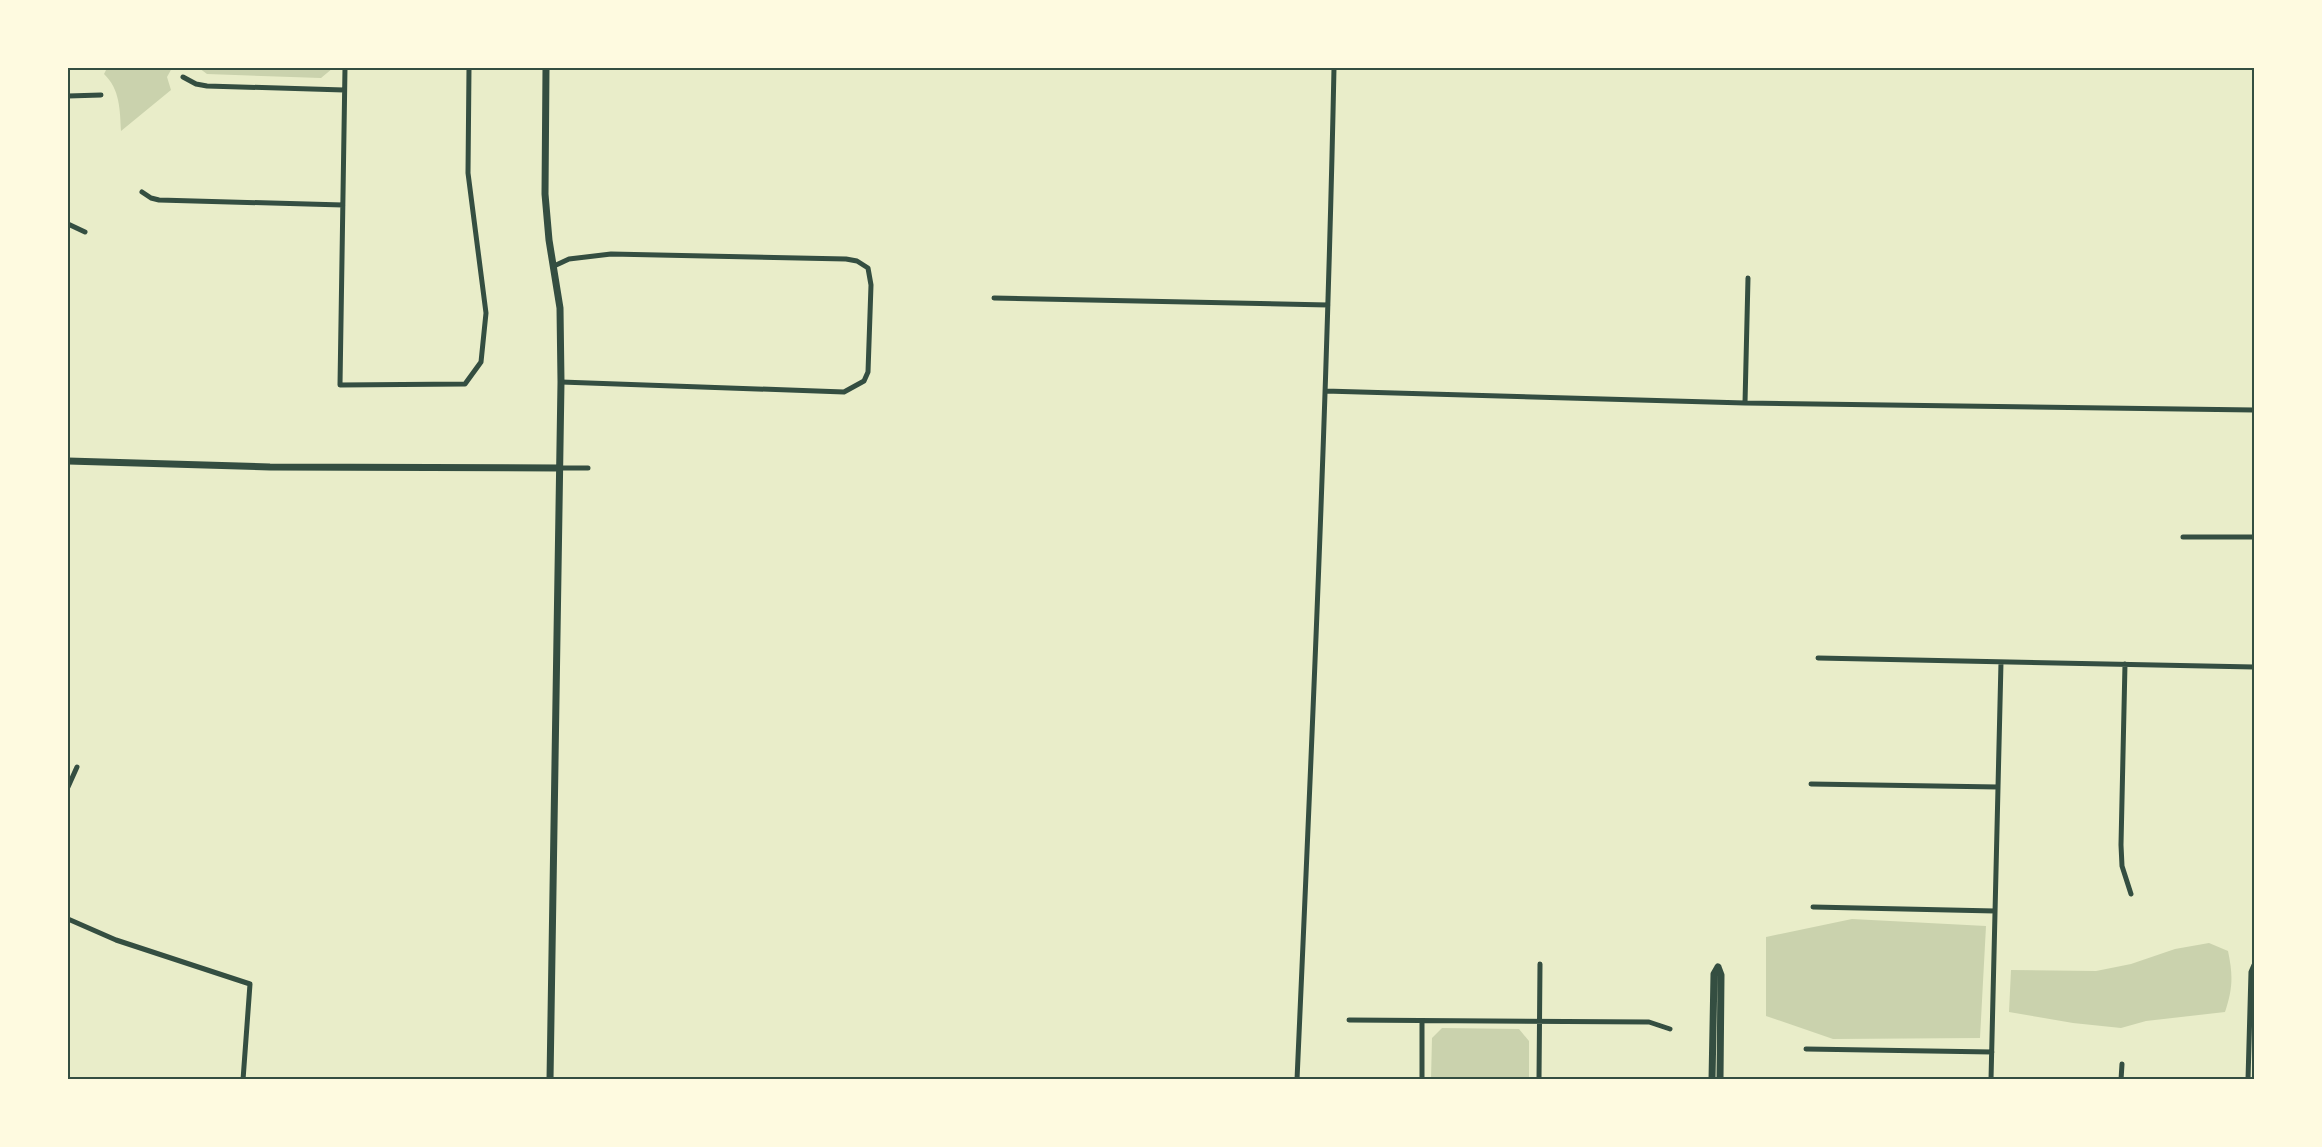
<svg xmlns="http://www.w3.org/2000/svg" width="2322" height="1147" font-family="'Times New Roman',serif">
  <style>
    .green { fill: #cad2ad }
    .lines { fill: none; stroke-linecap: round; stroke-linejoin: round }
    .minor { stroke: #344e41; stroke-width: 5 }
    .tertiary { stroke: #344e41; stroke-width: 7 }
    .neatline { fill: none; stroke: #344e41; stroke-width: 2 }
  </style>
  <rect width="100%" height="100%" fill="#e9edc9"/>
  <path class="green" d="M107,68H172L167,77L171,90L121,131C120,110 120,89 104,74Z
    M199,68H333L321,78L207,74Z
    M1852,919L1986,926L1980,1038L1833,1039L1766,1016V937Z
    M2209,943L2228,951C2233,975 2233,988 2225,1012L2146,1021L2121,1028L2073,1023L2009,1012L2011,970L2096,971L2131,964L2175,949Z
    M1442,1028L1519,1029L1529,1041V1079H1431L1432,1038Z"/>
  <g class="lines">
    <path class="minor" d="M345,68L340,385L465,384L481,362L486,313L468,173L469,68
      M183,77L196,84L207,86L344,90
      M68,96L101,95
      M142,192L151,198L159,200L343,205
      M68,224L85,232
      M554,266L569,259L611,254L846,259L857,261L868,268L871,285L868,372L864,381L844,392L561,382
      M994,298L1328,305
      M1325,391L1745,403L2254,410
      M1745,403L1748,278
      M560,468H588
      M2183,537H2254
      M1818,658L2254,667
      M2125,664L2121,845L2122,866L2131,894
      M1811,784L1998,787
      M68,787L77,767
      M1813,907L1995,911
      M68,919L116,940L250,984L243,1080
      M1349,1020L1649,1022L1670,1029
      M1806,1049L1992,1052
      M1297,1080C1312,742 1327,405 1334,68
      M1422,1080V1022
      M1539,1080L1540,964
      M1991,1080L2001,662
      M2121,1080L2122,1064
      M2248,1080L2251,972L2254,965"/>
    <path class="tertiary" d="M546,68L545,194L549,240L560,308L561,382L550,1080
      M68,461L270,467L560,468
      M1718,967L1721,975L1720,1080
      M1712,1080L1714,974L1718,967"/>
  </g>
  <rect width="2322" height="1147" fill="none" stroke="#fefae0" stroke-width="138"/>
  <rect x="69" y="69" width="2184" height="1009" class="neatline"/>
</svg>
